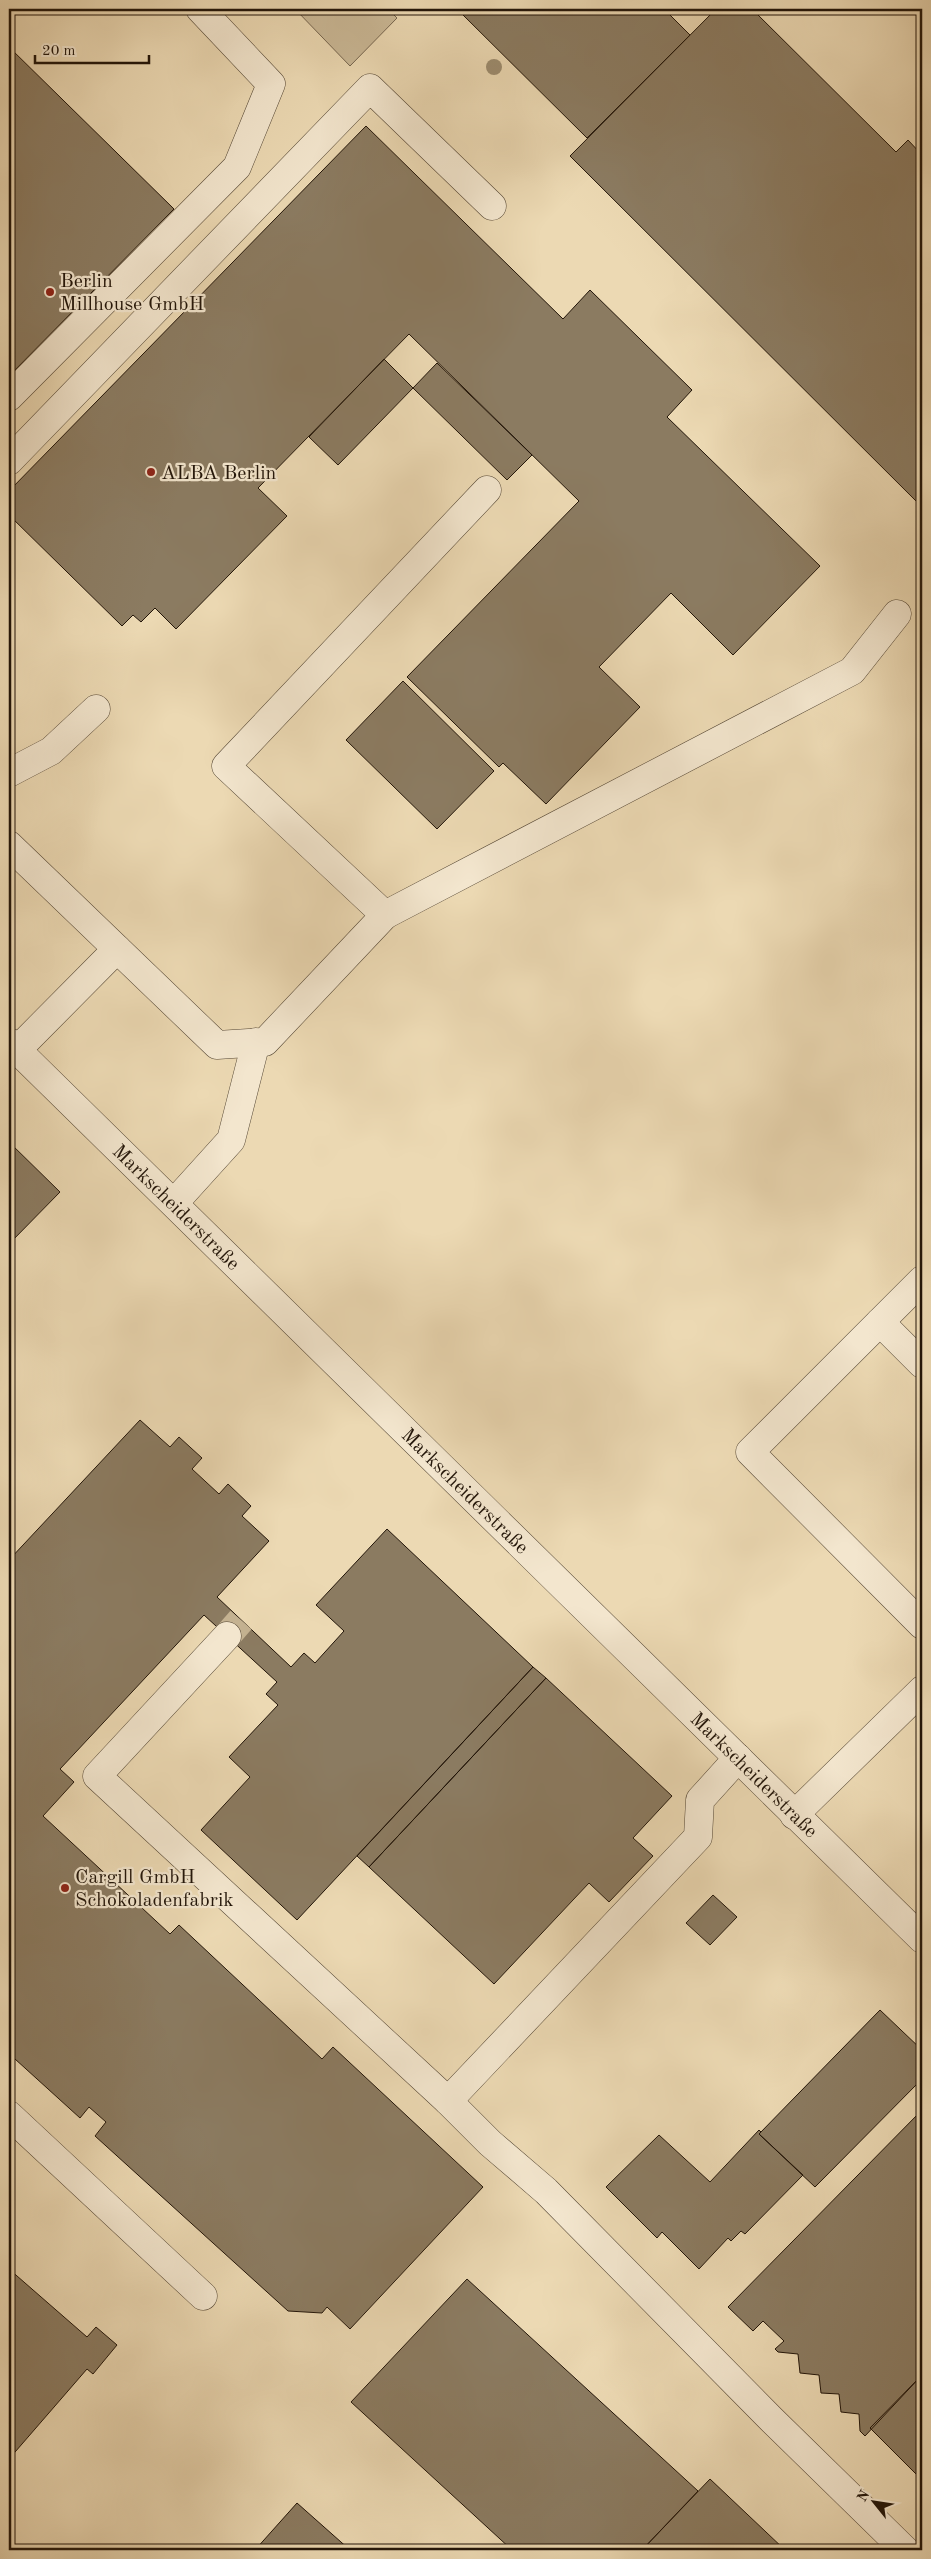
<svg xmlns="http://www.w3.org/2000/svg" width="931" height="2559" font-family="'Old Standard TT',serif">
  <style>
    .green { fill: #cab896; stroke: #766650 }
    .building { fill: #8b7b61; stroke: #221509 }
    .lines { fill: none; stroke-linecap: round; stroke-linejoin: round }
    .minor-tunnel { stroke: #c4b291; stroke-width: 28; stroke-dasharray: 28 14; stroke-linecap: butt }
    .minor-casing { stroke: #544634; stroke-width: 29 }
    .minor { stroke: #f3e6ce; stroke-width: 28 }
    .tree { fill: #9d8d70 }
    .poi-dot { fill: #8f2418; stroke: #f3e6ce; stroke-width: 2 }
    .labels { text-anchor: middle; stroke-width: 4.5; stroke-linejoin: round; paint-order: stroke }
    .poi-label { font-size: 20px; fill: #221509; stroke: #f3e6ce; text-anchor: start }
    .street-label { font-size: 20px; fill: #221509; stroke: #f3e6ce }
  </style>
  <rect width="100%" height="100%" fill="#ecd9b3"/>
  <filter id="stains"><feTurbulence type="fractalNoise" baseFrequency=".004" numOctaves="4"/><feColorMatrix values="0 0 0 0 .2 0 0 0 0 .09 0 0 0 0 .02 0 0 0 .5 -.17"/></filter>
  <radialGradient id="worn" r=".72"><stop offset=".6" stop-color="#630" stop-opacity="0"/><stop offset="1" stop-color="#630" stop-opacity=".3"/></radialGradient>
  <path class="green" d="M295,9H388L397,18L350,66Z"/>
  <path class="building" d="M469,9H664L690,35L587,138L463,15Z
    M716,9H752L896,152L908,140L922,155V507L570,156Z
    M914,9H922V19Z
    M9,47L174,209L9,376Z
    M366,126L563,319L590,290L692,390L667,417L820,566L733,655L671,593L599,667L640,707L546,804L503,763L499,767L407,677L579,501L409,334L258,488L287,516L176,629L155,608L141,622L133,615L122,626L9,515V491Z
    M384,359L413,388L338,465L309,437Z
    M437,363L532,455L507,480L413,388Z
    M403,681L494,771L437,829L346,740Z
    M9,1142L60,1192L9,1244Z
    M140,1420L170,1447L179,1437L202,1458L192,1469L219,1494L228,1484L251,1506L242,1516L269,1541L217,1597L291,1667L304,1653L315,1663L344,1631L316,1605L387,1529L533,1667L297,1920L201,1830L250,1777L229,1757L278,1705L266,1694L277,1682L204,1615L60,1769L74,1782L43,1816L170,1934L179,1925L322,2059L333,2047L483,2187L350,2329L327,2307L322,2313L288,2311L95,2136L106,2122L89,2107L80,2118L15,2059L9,2065V1560Z
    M533,1667L546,1678L369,1867L357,1856Z
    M546,1678L672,1796L633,1838L653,1856L609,1902L589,1883L494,1984L369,1867Z
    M713,1895L737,1917L710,1945L686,1923Z
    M880,2010L922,2050V2079L815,2187L759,2134Z
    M922,2110V2375L865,2436L860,2431L859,2414L841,2412L839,2394L821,2393L819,2375L800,2373L798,2354L778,2352L775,2349L784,2341L763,2321L753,2331L728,2307Z
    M759,2130L761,2132L759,2134L803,2175L745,2234L741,2231L731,2241L728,2238L699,2269L662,2232L657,2238L606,2187L659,2135L710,2182Z
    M9,2269L87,2337L96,2327L117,2345L93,2374L87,2369L9,2459Z
    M467,2279L698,2491L642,2550H512L351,2402Z
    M922,2375V2480L870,2428Z
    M710,2479L785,2550H642Z
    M297,2503L350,2550H255Z"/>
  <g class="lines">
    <path class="minor-tunnel" d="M227,1636L241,1620"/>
    <defs>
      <g id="minor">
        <path d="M9,397L237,167L271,84L200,9"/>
        <path d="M9,461L370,88L492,206"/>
        <path d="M9,773L51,751L96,709"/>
        <path d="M9,845L217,1045L265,1042L385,915L226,766L487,490"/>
        <path d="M385,915L852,671L897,614"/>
        <path id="s1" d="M9,1042L922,1939"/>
        <path d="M17,1050L117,949"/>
        <path d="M174,1203L231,1140L256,1042"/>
        <path d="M922,1280L750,1452L922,1625"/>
        <path d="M880,1322L922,1364"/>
        <path d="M227,1636L97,1776L448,2101L490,2143L546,2191L771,2419L905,2550"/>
        <path d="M794,1815L922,1690"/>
        <path d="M448,2101L698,1837L700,1800L738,1758"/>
        <path d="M9,2115L203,2296"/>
      </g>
    </defs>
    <use href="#minor" class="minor-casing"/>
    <use href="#minor" class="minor"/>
  </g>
  <circle class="tree" cx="494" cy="67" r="8"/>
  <g class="poi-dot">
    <circle cx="50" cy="292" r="5"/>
    <circle cx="151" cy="472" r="5"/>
    <circle cx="65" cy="1888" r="5"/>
  </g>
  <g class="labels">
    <g class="poi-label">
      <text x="60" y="287">Berlin<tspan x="60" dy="23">Millhouse GmbH</tspan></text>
      <text x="161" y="479">ALBA Berlin</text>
      <text x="75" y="1883">Cargill GmbH<tspan x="75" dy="23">Schokoladenfabrik</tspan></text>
    </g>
    <g class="street-label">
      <text dy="7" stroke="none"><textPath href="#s1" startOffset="235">Markscheiderstraße</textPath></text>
      <text dy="7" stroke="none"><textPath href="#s1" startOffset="640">Markscheiderstraße</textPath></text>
      <text dy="7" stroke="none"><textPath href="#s1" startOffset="1045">Markscheiderstraße</textPath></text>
    </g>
  </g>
  <rect width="931" height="2559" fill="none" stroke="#ecd9b3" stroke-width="30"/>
  <rect x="10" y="10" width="911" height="2539" fill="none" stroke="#221509" stroke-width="2.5"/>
  <rect x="15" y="15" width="901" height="2529" fill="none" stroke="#221509"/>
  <g transform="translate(874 2502) rotate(300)" stroke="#f3e6ce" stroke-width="4" paint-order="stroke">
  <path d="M0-4L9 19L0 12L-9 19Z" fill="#221509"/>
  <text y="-8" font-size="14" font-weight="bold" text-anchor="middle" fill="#221509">N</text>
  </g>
  <path d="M35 55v8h114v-8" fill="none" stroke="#221509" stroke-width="2.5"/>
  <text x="42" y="55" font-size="15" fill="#221509" stroke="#f3e6ce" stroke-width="4" paint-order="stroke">20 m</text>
  <rect width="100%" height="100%" filter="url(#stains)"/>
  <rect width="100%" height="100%" fill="url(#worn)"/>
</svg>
